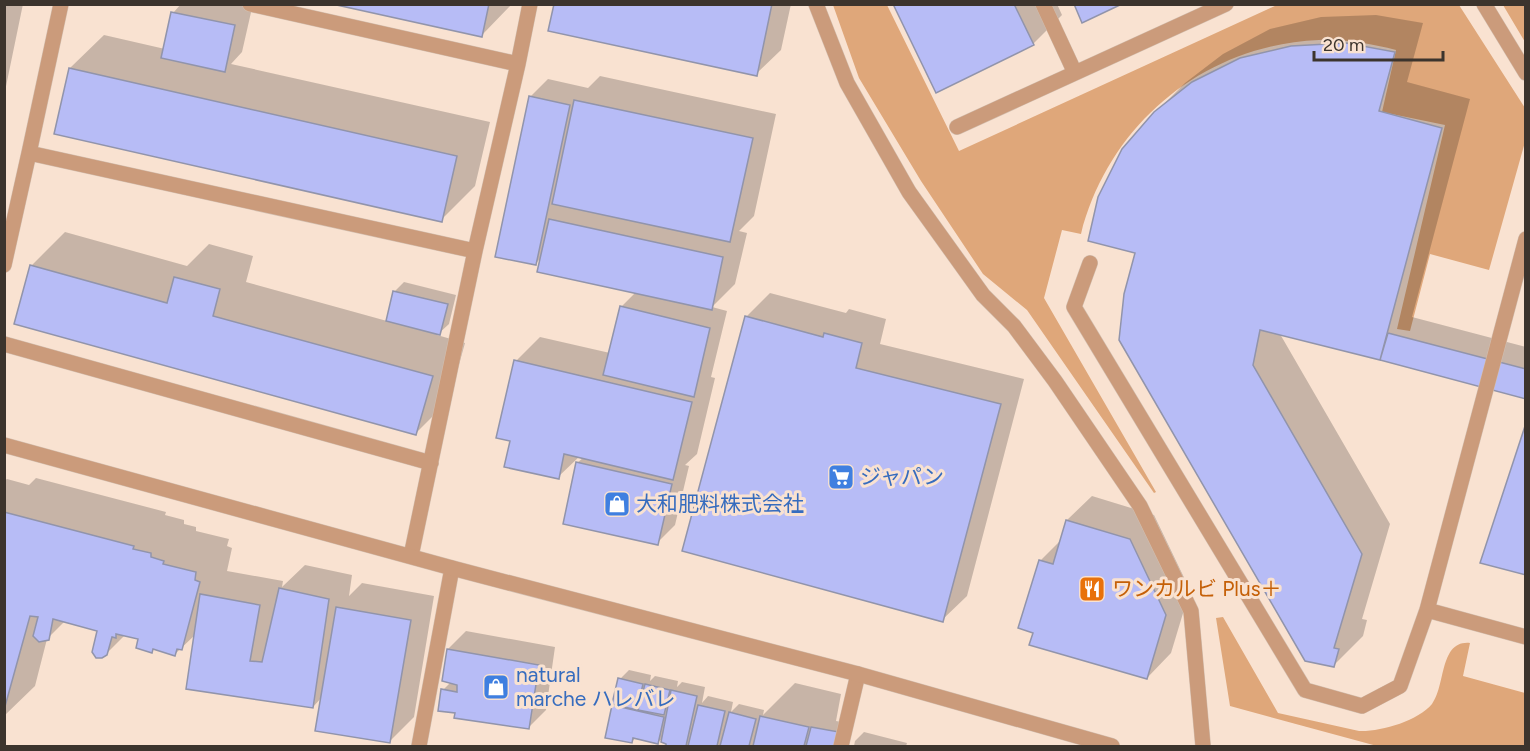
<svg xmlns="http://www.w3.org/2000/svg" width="1530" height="751" font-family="Figtree,'Noto Sans JP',sans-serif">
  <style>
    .green { fill: #dfa77a }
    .shadow { fill: #0003 }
    .building { fill: #b7bcf6; stroke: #9194ab; stroke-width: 1.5 }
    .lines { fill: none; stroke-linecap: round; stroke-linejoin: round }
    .service-casing { stroke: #d3bfb0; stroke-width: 16 }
    .minor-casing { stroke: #d3bfb0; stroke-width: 16 }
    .tertiary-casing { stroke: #d3bfb0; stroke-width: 16 }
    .service { stroke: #cb9b7b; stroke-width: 15 }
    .minor { stroke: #cb9b7b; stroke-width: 15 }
    .tertiary { stroke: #cb9b7b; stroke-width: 15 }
    .labels { text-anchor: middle; stroke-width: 6; stroke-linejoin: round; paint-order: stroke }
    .shop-label { font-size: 21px; fill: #366cbe; stroke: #f9e2d1; text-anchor: start }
    .food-label { font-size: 21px; fill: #c56008; stroke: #f9e2d1; text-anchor: start }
  </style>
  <rect width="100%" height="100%" fill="#f9e2d1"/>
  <path class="green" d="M833,5H887L959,151L1277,5H1459L1525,108V142L1489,270L1430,254L1410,331L1397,329L1445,125L1382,112L1396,50C1371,44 1345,39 1319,40C1204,45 1109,124 1081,234L1062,230L1044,298L1156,492L1154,493L1027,310L983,274L921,181L859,78Z
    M1503,5H1525V42Z
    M1223,617L1278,713L1359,731C1380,732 1418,721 1432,704C1446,686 1439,640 1470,643L1463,676L1525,693V746H1377L1230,706L1216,618Z"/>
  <path class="shadow" d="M4,4H23L4,96Z
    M181,4H236L252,8L242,52L231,64L490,122L475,186L441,220L70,68L104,35L165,49L173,13Z
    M339,4H512L482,35Z
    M556,4H791L781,50L756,74Z
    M894,4H1057L1062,15L1033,44Z
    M1376,15L1423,23L1407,82L1470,99L1412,317L1526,347V398L1280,334L1390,524L1362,619L1367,620L1363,636L1334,665L1137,252L1155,113L1185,83L1223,54L1270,29L1321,17Z
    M600,76L776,114L754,216L739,231L747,233L735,284L712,307L727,311L711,377L715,378L697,454L685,465L689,466L675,525L657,543L577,463L584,457L580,456L558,477L512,440L516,361L540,337L610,353L621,307L636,292L542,257L535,264L530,97L548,79L588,88Z
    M65,232L187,266L209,244L253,256L246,282L387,321L395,291L404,282L456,295L449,324L437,335L465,343L449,400L416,433L31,266Z
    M770,293L846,313L849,309L886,319L880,344L1024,379L967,596L942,620L746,317Z
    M36,478L166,512L165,515L184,520V524L196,527V531L229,539L227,546L232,548L227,571L283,581L282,587L305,565L352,575L349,596L362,583L434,596L414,717L390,741L322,697L313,707L196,634L175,654L154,648L151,651L140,638L125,635L106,654L99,630L65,621L47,639L35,686L4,716V481L7,479L29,485Z
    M1092,496L1154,515L1190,590L1171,653L1147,678L1034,632L1040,561L1061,540L1067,520Z
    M466,631L555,647L546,710L528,728L456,712L443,690L451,682L448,649Z
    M629,670L651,675L650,681L655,676L678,681L677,687L682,682L705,687L702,703L708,696L733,702L731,712L739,704L764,710L763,715L795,683L841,694L836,721L847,723L841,746H667L668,742L660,740L658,743L636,737L632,742L614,706L616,703L620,679Z
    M864,732L907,743L906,746H854L855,741Z"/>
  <path class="building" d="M332,4H489L482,37Z
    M554,4H772L757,76L548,31Z
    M893,4H1014L1034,45L936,93Z
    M1074,4H1122L1082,23Z
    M171,12L235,25L225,72L161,58Z
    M1346,43L1395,52L1379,111L1442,128L1380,360L1260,330L1253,365L1362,554L1334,648L1339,649L1334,667L1305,661L1119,340L1124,294L1135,253L1088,241L1098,197L1122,149L1154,112L1192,82L1240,58L1291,46Z
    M69,68L457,156L442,222L54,134Z
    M529,96L570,105L536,265L495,257Z
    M574,100L753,138L730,242L552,204Z
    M549,219L723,257L712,310L537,272Z
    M30,265L167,303L174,277L220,289L213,316L433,376L416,435L14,324Z
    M393,291L448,304L440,335L386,321Z
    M620,306L710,328L694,397L603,375Z
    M745,316L823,337L824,333L862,343L856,368L1001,404L943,622L682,551Z
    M1388,333L1526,369V399L1380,360Z
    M514,360L692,402L673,480L564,454L559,479L504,467L510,441L496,438Z
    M1526,423V575L1480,563Z
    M576,462L672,484L658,545L563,524Z
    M4,512L134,546L133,549L151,553V557L164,561L163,564L196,572L195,580L200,582L182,650L177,649L175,656L153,649L152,653L136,648L138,639L116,634V638L112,637L107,655L102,658H96L92,652L97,631L53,619L49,640L39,642L33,636L38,617L30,616L4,710Z
    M1066,520L1130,539L1166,615L1147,679L1029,645L1033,633L1018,628L1039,560L1053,564Z
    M279,588L329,599L313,708L186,689L200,594L260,605L250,661L262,662Z
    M336,607L411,620L390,743L315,731Z
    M447,649L539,665L529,729L454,718L455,713L438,711L441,689L457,692V685L442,681Z
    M618,678L643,684L637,710L612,704Z
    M645,684L670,690L664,715L638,710Z
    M671,690L697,696L686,746H666V744L661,742Z
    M612,705L664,717L658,744L633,738L632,743L605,738Z
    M698,705L725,711L717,746H688Z
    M729,712L756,719L749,746H720Z
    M760,716L809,727L804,746H753Z
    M811,727L839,732L835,746H806Z"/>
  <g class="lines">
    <defs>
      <path id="service" d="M61,4L29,153L475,251L411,556
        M250,4L518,64L530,4
        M1043,4L1075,73
        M1484,4L1526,73
        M957,127L1226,4
        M475,251L518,64
        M1090,263L1074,307L1305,690L1362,706L1400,686L1427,610L1526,239
        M4,265L29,153
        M4,344L431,463
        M1427,610L1526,637"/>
      <path id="minor" d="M816,4L847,83L909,192L983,295L1014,326L1055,381L1140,506L1191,611L1203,746
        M419,746L452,568
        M841,746L858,674"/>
      <path id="tertiary" d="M4,445L452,568L858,674L1112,746"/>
    </defs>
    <use href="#service" class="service-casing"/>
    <use href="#minor" class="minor-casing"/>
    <use href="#tertiary" class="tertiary-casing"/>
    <use href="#service" class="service"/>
    <use href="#minor" class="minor"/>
    <use href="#tertiary" class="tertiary"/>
  </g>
  <defs>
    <symbol id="supermarket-square" viewBox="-11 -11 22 22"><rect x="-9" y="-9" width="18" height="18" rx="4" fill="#3f7fe0" stroke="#f9e2d1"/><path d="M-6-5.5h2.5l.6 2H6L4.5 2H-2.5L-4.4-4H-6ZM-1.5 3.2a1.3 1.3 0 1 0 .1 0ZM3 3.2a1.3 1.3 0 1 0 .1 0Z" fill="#fff"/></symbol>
    <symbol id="shop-square" viewBox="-11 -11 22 22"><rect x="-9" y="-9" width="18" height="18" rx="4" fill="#3f7fe0" stroke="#f9e2d1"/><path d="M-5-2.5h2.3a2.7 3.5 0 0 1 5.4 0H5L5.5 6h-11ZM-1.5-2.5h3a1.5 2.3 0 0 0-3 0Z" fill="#fff"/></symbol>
    <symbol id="restaurant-square" viewBox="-11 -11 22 22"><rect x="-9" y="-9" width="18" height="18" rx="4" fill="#e8710a" stroke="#f9e2d1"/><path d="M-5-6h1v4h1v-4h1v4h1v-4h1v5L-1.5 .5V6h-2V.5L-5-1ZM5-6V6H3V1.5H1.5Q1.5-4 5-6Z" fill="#fff"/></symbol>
  </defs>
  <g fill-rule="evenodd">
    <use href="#supermarket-square" x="826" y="462" width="30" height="30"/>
    <use href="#shop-square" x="602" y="489" width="30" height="30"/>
    <use href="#restaurant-square" x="1077" y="574" width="30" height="30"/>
    <use href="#shop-square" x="481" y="672" width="30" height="30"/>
  </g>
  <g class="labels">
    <g class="shop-label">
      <text x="860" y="484">ジャパン</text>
      <text x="636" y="511">大和肥料株式会社</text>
      <text x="516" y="682">natural<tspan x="516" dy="24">marche ハレバレ</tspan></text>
    </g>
    <g class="food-label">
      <text x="1112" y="596">ワンカルビ Plus＋</text>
    </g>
  </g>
  <rect width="1530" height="751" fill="none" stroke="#3c342d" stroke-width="12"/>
  <path d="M1314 51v9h129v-9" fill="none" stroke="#3c342d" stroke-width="3"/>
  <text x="1323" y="51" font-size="18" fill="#3c342d" stroke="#f9e2d1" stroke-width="4.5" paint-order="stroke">20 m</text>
</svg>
